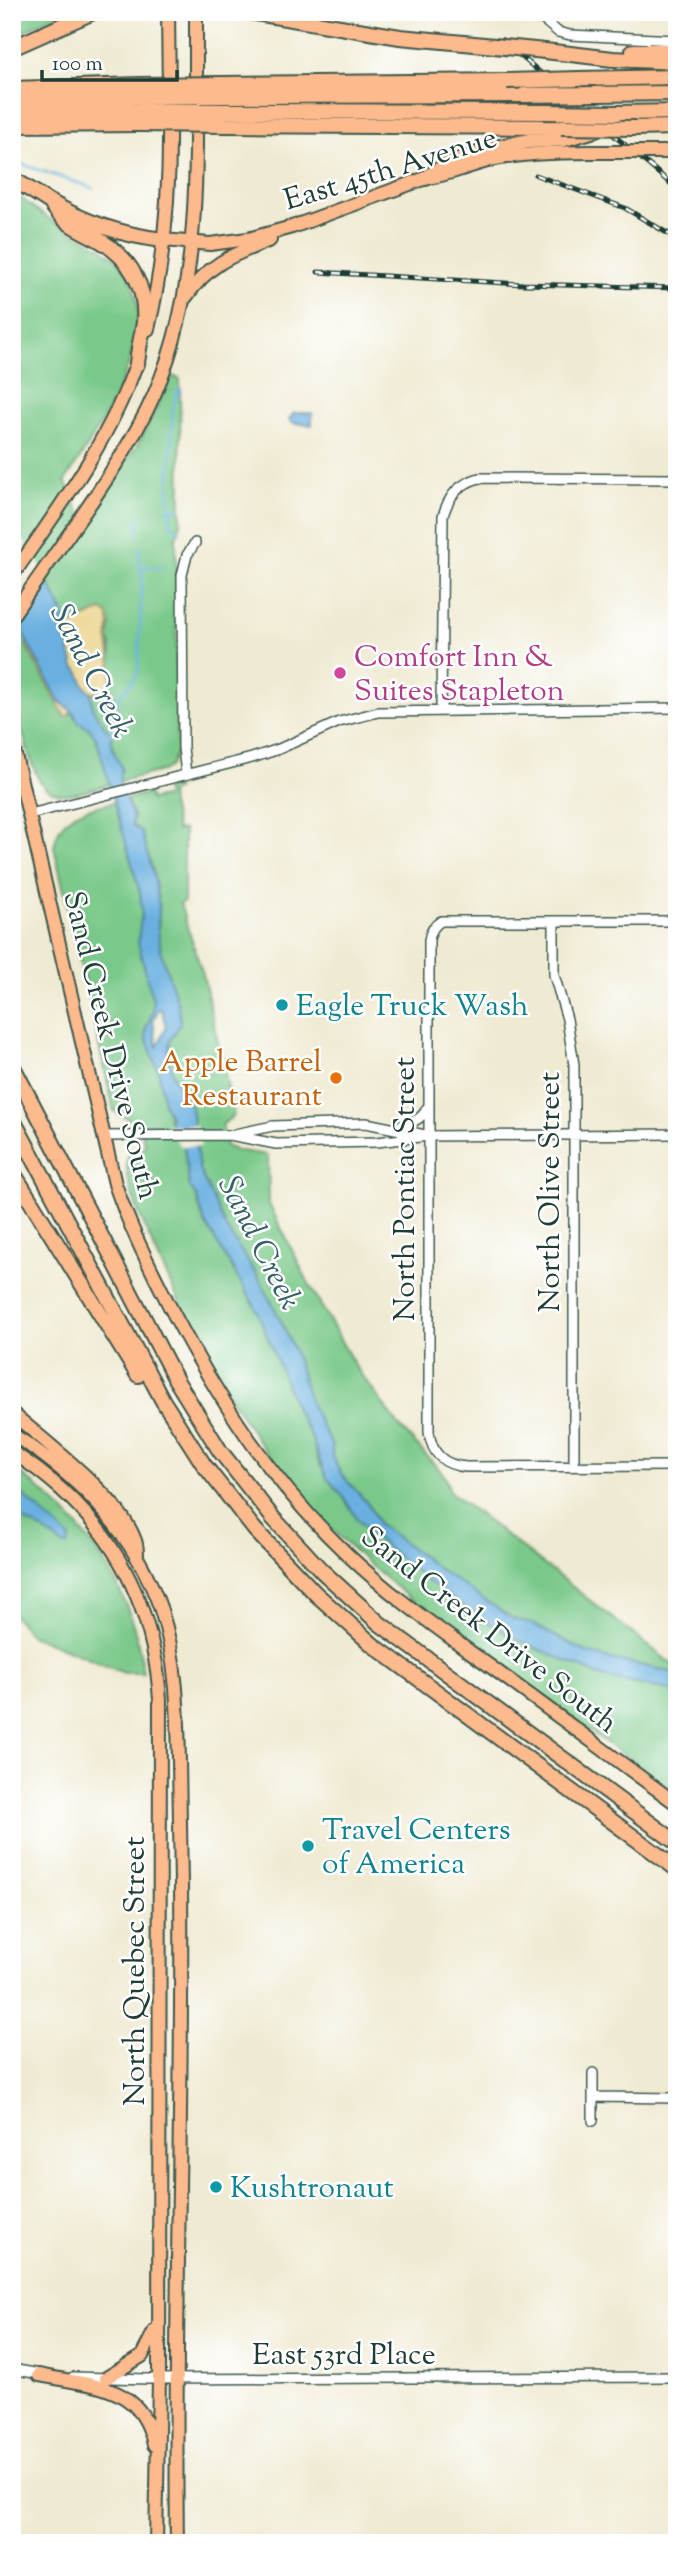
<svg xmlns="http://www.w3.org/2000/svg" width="689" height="2555" font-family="'Sorts Mill Goudy',serif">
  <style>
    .green { fill: #7ac98a; stroke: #4c835f; stroke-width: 2 }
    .sand { fill: #eeda9e; stroke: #868c69; stroke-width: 2 }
    .water { fill: #69b0e0; stroke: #44768a; stroke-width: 2; fill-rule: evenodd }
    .pier { fill: #efead2 }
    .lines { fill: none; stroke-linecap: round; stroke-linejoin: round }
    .stream { stroke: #69b0e0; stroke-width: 2.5 }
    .minor-casing { stroke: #3e574c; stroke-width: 12 }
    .major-casing { stroke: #3e574c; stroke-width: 16 }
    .highway-casing { stroke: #3e574c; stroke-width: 18 }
    .minor { stroke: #fff; stroke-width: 9 }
    .major { stroke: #fcba8d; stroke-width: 12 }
    .highway { stroke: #fcba8d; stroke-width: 14 }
    .rail-casing { stroke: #1f3d34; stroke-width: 5 }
    .rail { stroke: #fff; stroke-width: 2.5; stroke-dasharray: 8; stroke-linecap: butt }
    .major-bridge-casing { stroke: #3e574c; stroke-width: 16; stroke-linecap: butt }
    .highway-bridge-casing { stroke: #3e574c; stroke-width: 18; stroke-linecap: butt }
    .major-bridge { stroke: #fcba8d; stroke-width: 12 }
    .highway-bridge { stroke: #fcba8d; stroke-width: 14 }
    .hotel-dot { fill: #d1479c; stroke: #fff; stroke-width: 2.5 }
    .culture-dot { fill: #0f9aa8; stroke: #fff; stroke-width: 2.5 }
    .food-dot { fill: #e8710a; stroke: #fff; stroke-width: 2.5 }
    .labels { text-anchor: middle; stroke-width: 5; stroke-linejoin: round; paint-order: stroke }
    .street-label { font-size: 30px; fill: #1f3d34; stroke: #fff }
    .hotel-label { font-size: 30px; fill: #b23c85; stroke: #fff; text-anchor: start }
    .culture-label { font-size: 30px; fill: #0d838f; stroke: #fff; text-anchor: start }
    .food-label { font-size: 30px; fill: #c56008; stroke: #fff; text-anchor: end }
    .water-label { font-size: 32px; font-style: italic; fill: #356068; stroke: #fff }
  </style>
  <rect width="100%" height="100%" fill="#fff"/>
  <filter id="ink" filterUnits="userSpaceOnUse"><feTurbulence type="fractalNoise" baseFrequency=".0143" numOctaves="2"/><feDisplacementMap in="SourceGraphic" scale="14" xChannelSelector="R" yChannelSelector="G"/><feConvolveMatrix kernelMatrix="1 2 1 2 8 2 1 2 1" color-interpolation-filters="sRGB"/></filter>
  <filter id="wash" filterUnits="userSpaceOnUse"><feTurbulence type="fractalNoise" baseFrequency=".00686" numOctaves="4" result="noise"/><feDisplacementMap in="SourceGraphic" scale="28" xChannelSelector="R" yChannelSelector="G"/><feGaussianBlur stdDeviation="1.57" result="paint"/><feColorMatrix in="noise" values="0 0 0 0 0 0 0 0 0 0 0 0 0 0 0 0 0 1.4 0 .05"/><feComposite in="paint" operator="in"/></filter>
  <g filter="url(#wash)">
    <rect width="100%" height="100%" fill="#efead2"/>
    <path class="green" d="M12,12H63L12,37Z
      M12,192C27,202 41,214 56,223C77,236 107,246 123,267C168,326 99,430 65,481L85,524L141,439L172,376L180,379L181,523L176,538L177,750L171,765L165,770L120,781L111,735L93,710L91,693H103L110,685L111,645L108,638L110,626L102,610L63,629L64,614L50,586L12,532Z
      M22,619L28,644L26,646L65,716L72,712L89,728L97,740L110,784C91,789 65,801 47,789C26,777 5,656 13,633C14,628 19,623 22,619Z
      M175,786L177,789L171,793C168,805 176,817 176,830H184V901L180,904L203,975L234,1115L222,1125L226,1146L234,1150L268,1155L269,1204L308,1282L355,1366L400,1427L445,1476L450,1492L677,1668V1677L668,1671L605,1658L584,1651L534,1625L513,1619L466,1589L379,1524L368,1504L341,1474L332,1456V1446L312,1407L294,1351L283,1325L260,1280L226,1228L199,1169L191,1107L174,1078L168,1055L170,1040L180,1024V1020L161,952L158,930L159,905L153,872L141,832L132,825L134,817L126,799L148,793L151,800L168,796L164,789Z
      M115,802L140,893L142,911L141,957L151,985L153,1001V1012L146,1037L159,1073L170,1124L184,1146L189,1185L197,1198L204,1221L256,1307L298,1413L311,1436L319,1463L333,1486L342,1495L358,1520L377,1539L429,1582L484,1620L520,1641L605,1678L669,1690L675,1695L677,1794C621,1754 566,1713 510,1673C432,1617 355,1561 293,1487C234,1416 193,1333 155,1250C146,1230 115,1167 131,1151L137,1152L145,1146L140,1125L114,1111L54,847C60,810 85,810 115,802Z
      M12,1467C83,1519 133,1584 143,1673H124L30,1635L12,1613Z"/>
    <path class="sand" d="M102,610C107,613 108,613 109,619C111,625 108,630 108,636C108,653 117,677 106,692H86L69,715L65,717L26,645Z"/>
    <path class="water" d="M294,413H312V425L293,423L289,419Z
      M12,532L50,586L64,614V639L68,644L74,667L79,671L84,685L91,693L93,710L111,735L112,748L122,769C113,787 135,807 132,825L141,832L153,872L159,905L158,930L161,952L178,1004L180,1020V1024L170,1040L168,1055L174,1078L191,1107L199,1169L226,1228L260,1280L283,1325L294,1351L312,1407L332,1446V1456L341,1474L368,1504L379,1524L440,1570L513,1619L534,1625L584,1651L605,1658L668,1671L677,1677V1698L669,1690L605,1678L520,1641L484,1620L429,1582L377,1539L358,1520L342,1495L326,1477L311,1436L298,1413L256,1308L204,1221L197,1198L189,1185L184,1146L170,1124V1116L164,1104L159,1073L146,1037V1028L153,1012V1001L138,942L142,911L140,893L97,740L89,728L78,722L74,713L59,701L25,638L21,614L12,593ZM159,1009L162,1010L166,1027L157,1047L153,1021Z
      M12,1485L70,1538L68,1545L64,1546L44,1531L12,1514Z"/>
    <path class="pier" d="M24,542L49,578L19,624L12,599V560Z
      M166,1125H196L201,1146H180Z"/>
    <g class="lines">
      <path class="stream" d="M12,161L93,188
        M167,511L180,508
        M180,532L171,525L169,487L173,408L178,390H181
        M138,533L137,520L143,517
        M141,571L147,566L163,569
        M110,735C114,723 114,704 121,694C128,684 133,685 138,671L142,580L139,548"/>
    </g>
  </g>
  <g filter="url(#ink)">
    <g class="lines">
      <defs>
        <path id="minor" d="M534,12L558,32L570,35L677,40
          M441,711L443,516C449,495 459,484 479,478L677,479
          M186,774L183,748L182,575L187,555L195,543
          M30,814L252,758L279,749L339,722L378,712L677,708
          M554,921V975L567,1019L574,1065V1466
          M677,921H441C433,926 430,932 429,940V1432C432,1454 443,1465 466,1467L677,1466
          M395,1127C407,1124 422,1121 427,1108
          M235,1134L273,1126L366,1123L425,1135
          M103,1136L230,1135L276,1144L377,1142L428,1136L677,1134
          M593,2073V2121
          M593,2097L677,2098
          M12,2369L45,2375
          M73,2377L148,2379L677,2377"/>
        <path id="major" d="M168,12L169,92
          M196,12V92
          M663,152H677
          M163,240L210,244L248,239L292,227L426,178C450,175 472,164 496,159C526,153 558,152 590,152
          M186,297C209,263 233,255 270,240
          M148,329C165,260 170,188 169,118
          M12,576C60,507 112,437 139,356
          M12,616C54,554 101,493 137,429C191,334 197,223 196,117
          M12,742L115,1184C129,1226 149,1265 169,1305C217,1397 271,1482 347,1554C394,1599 449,1636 502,1675C560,1717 618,1761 677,1804
          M12,1413C46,1443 118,1496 134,1538C136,1542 137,1549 137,1554
          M12,1434C79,1476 135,1534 161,1610C177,1659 178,1710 179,1761C180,1802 180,1843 181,1884C183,2104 174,2323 177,2543
          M12,1452C103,1510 153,1592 160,1700L159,2379L156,2543
          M39,2375C91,2386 142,2383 154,2445
          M106,2378L142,2356L155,2330"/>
        <path id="highway" d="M250,12L400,37L464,43
          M12,48L93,12
          M545,51L613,59L677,62
          M633,51H677
          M579,79L677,77
          M224,84L507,81
          M12,89L140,85
          M596,94L677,93
          M224,96L524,95
          M12,100L140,97
          M224,111L544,112
          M12,112L140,111
          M618,113L677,112
          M12,125L140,124
          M224,125L561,127
          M635,128L677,127
          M426,178L446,165L495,148L529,141L564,139L598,129
          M12,179C25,186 37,194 50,202C85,223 122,235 163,240
          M50,202C67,227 77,227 101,241C130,258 147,288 144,322C142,336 138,349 137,364
          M12,1065L176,1380L220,1451L273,1518L322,1571L379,1623L677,1843
          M12,1118L163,1401L204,1465L255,1530L316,1594L373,1645L677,1869
          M12,1171L138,1375"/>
      </defs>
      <use href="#minor" class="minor-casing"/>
      <use href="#major" class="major-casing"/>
      <use href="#highway" class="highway-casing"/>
      <use href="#minor" class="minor"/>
      <use href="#major" class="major"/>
      <use href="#highway" class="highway"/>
      <defs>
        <path id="rail" d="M502,40L677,189
          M536,175L625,208L677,239
          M318,272L523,284L677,288"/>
      </defs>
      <use href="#rail" class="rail-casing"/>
      <use href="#rail" class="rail"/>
      <defs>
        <path id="major-bridge" d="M590,152H663"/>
        <path id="highway-bridge" d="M464,43L545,51
          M507,81L579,79
          M140,85L224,84
          M524,95L596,94
          M140,97L224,96
          M140,111H224
          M544,112L618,113
          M140,124L224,125
          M561,127L635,128"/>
      </defs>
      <use href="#major-bridge" class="major-bridge-casing"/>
      <use href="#highway-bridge" class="highway-bridge-casing"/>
      <use href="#major-bridge" class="major-bridge"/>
      <use href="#highway-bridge" class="highway-bridge"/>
    </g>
  </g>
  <circle class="hotel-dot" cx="340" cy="673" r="7"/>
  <g class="culture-dot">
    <circle cx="282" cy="1005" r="7"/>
    <circle cx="308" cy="1846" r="7"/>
    <circle cx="216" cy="2187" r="7"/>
  </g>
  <circle class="food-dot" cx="336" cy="1078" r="7"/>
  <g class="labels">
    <g class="street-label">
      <text transform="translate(390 168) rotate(-17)" y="10">East 45th Avenue</text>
      <text transform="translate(112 1045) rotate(76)" y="10">Sand Creek Drive South</text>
      <text transform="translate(404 1189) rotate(-90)" y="10">North Pontiac Street</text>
      <text transform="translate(549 1192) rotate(-90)" y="10">North Olive Street</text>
      <text transform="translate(490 1629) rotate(38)" y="10">Sand Creek Drive South</text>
      <text transform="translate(134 1971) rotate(-90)" y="10">North Quebec Street</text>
      <text x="344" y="2364">East 53rd Place</text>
    </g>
    <g class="hotel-label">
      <text x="354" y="666">Comfort Inn &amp;<tspan x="354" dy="34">Suites Stapleton</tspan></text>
    </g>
    <g class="culture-label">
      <text x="296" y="1015">Eagle Truck Wash</text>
      <text x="322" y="1839">Travel Centers<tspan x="322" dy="34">of America</tspan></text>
      <text x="230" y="2197">Kushtronaut</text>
    </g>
    <g class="food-label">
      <text x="322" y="1071">Apple Barrel<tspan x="322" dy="34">Restaurant</tspan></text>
    </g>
    <g class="water-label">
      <text transform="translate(93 670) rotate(63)" y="11">Sand Creek</text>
      <text transform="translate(261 1242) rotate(63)" y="11">Sand Creek</text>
    </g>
  </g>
  <rect width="689" height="2555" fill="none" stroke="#fff" stroke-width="42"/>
  <path d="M42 70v10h135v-10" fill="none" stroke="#1f3d34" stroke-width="3.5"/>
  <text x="52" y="70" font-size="21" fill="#1f3d34" stroke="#ffffff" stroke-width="5" paint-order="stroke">100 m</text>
</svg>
